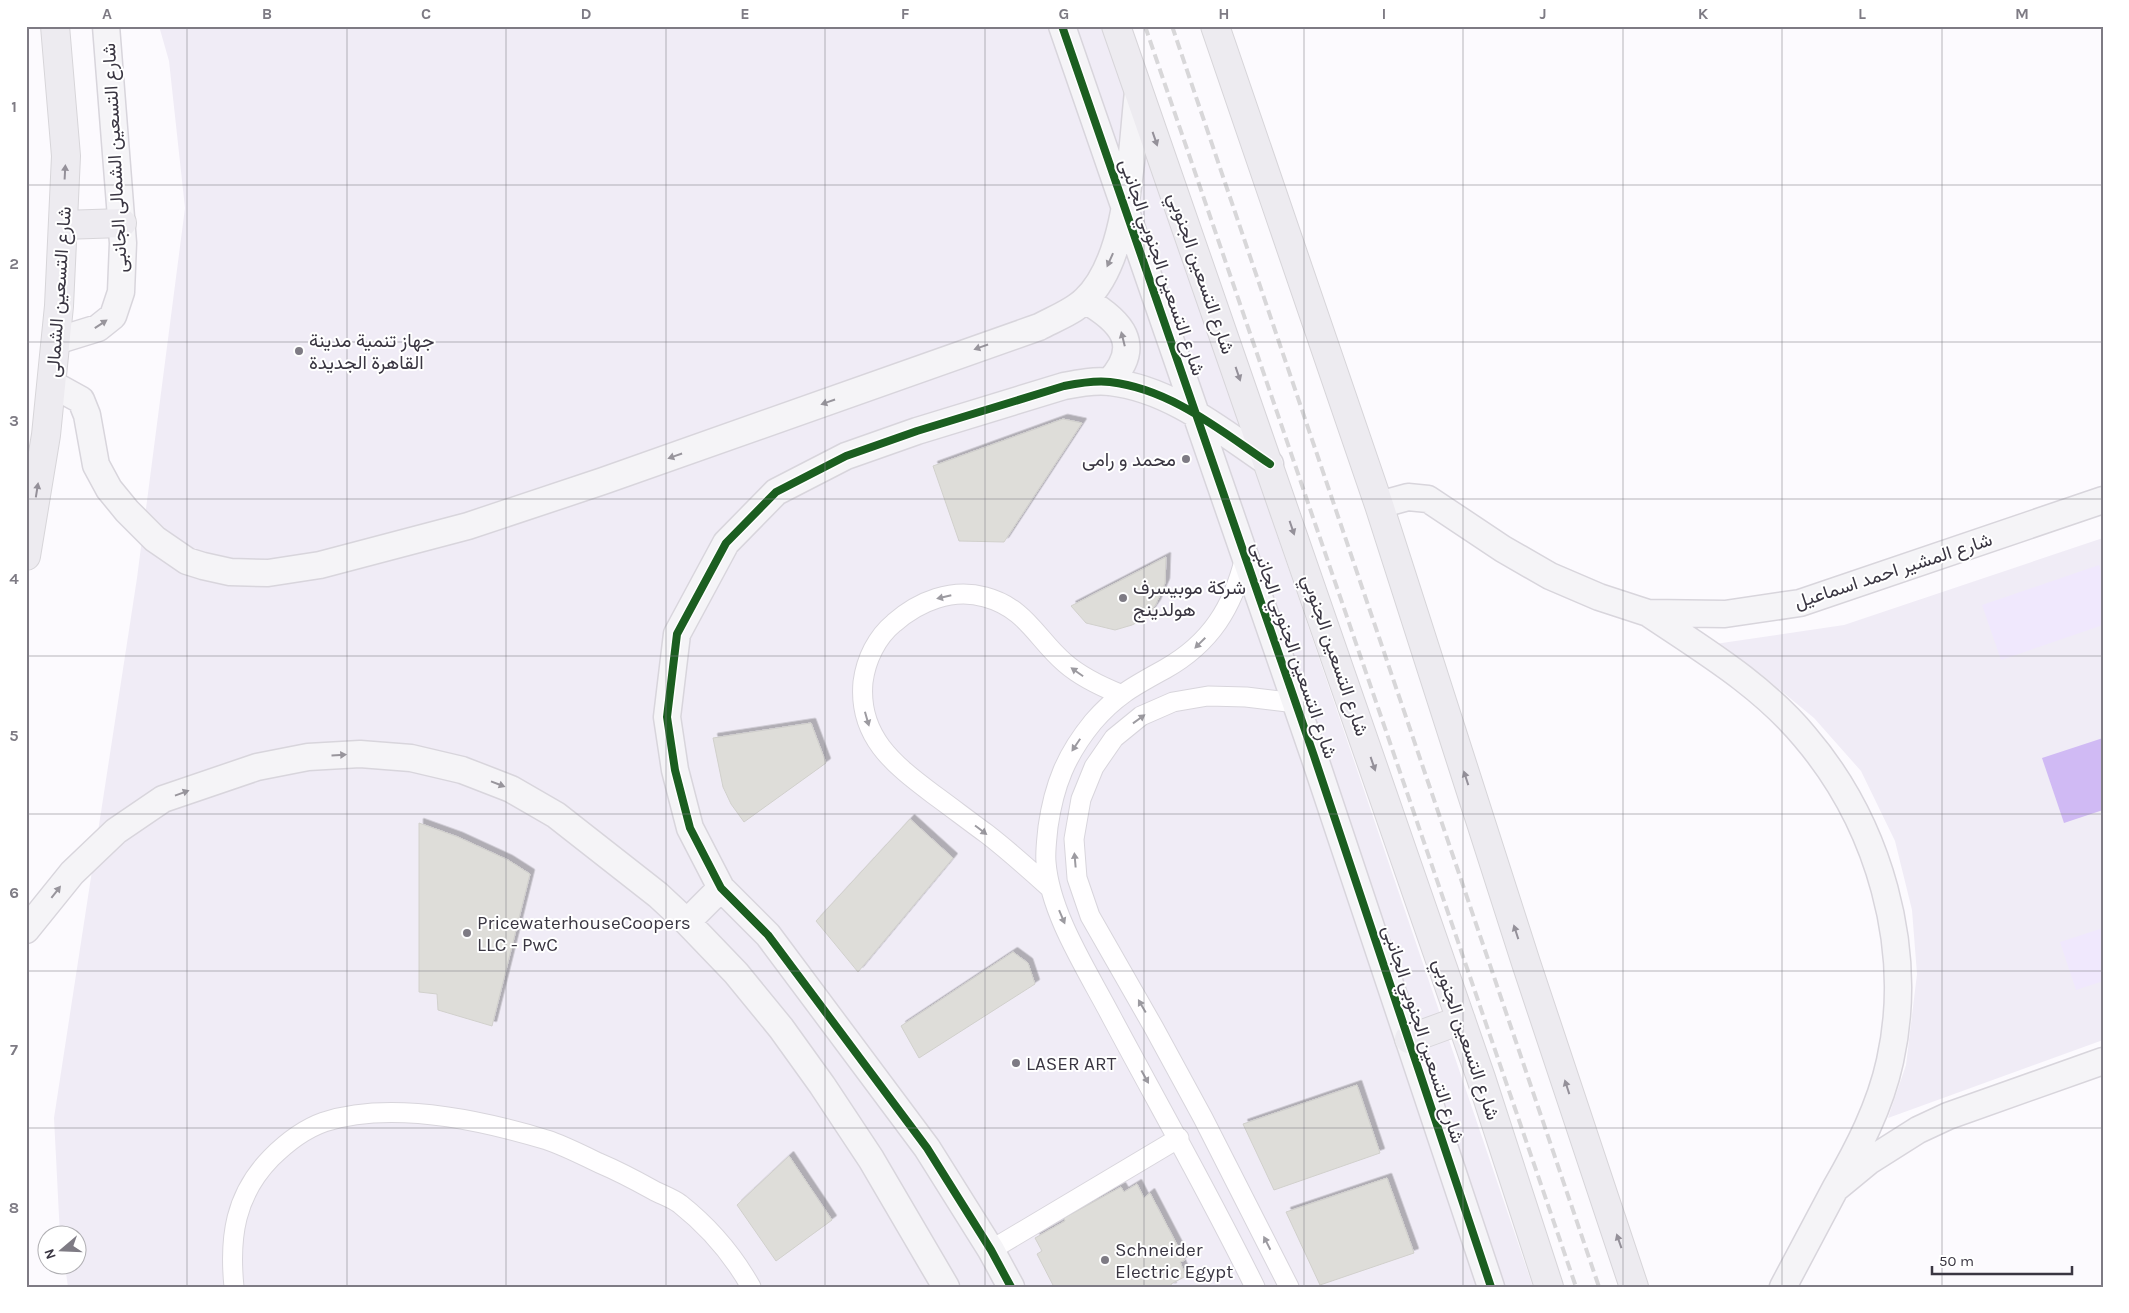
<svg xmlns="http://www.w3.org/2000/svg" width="2129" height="1313" font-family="Karla,Vazirmatn,sans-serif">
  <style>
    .built { fill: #f0ecf6 }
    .green { fill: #f0e8fd }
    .water { fill: #d0baf4 }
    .building { fill: #deddd9; stroke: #d1d0cc; filter: url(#shadow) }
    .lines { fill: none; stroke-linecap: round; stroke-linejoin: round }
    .street-casing { stroke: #d8d5dc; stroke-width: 21 }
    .secondary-casing { stroke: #d8d5dc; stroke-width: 29 }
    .primary-casing { stroke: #d7d5d9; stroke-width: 30 }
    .street { stroke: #fffeff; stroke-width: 19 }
    .secondary { stroke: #f5f4f7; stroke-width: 26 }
    .primary { stroke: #edebf0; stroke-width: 28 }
    .rail { stroke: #d8d7d9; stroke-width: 4; stroke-dasharray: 10 5; stroke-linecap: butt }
    .cycleway-casing { stroke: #fff; stroke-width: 11 }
    .cycleway { stroke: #1b5e20; stroke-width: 8 }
    .oneway { fill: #949099 }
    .oneway2 { fill: #98959c }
    .oneway3 { fill: #9c9aa0 }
    .grid { fill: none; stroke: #7e7b84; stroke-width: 1; stroke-opacity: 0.55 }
    .poi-dot { fill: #7e7b84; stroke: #fff; stroke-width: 2 }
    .labels { text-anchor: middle; stroke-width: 4; stroke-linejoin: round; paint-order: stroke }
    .street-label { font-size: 19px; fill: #3a3642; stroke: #fff }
    .poi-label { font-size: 19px; fill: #3a3642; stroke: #fff; text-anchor: start }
    .neatline { fill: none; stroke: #7e7b84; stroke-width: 2 }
    .grid-label { font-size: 16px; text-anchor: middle; font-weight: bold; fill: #7e7b84 }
  </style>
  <defs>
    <filter id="shadow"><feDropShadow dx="4.5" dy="-4.5" stdDeviation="0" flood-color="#0004"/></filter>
  </defs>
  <rect width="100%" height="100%" fill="#fcfafe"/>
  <path class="built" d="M159,26H1104L1533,1287H68L65,1266H78V1236H60L54,1118L137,578L185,208L169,61Z
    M2103,538V1040L1888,1118L1906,1065L1917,974L1912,910L1895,841L1861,771L1814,718L1762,675L1715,644L1844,625Z"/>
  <path class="green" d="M2099,565L2103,576V625L2001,660L1982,605Z
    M2103,928V981L2076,990L2060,942Z"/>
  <path class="water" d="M2103,738V810L2064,823L2042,758Z"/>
  <path class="building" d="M1063,419L1082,423L1004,542L959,541L933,466Z
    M1166,557L1165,583L1156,604L1146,618L1132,625L1115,630L1086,623L1071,606Z
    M811,723L826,763L744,822L731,804L723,787L713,738Z
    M910,819L953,858L858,972L816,921Z
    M419,823L458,837L508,860L530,874L492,1026L438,1010L437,994L419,992Z
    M1013,952L1028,963L1035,984L919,1058L901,1026Z
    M1357,1085L1380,1153L1274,1190L1243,1124Z
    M789,1156L832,1220L776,1261L737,1205Z
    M1387,1178L1414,1253L1320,1285L1286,1212Z
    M1137,1184L1144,1198L1150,1193L1185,1260L1180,1262L1186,1276L1171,1284L1172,1287H1054L1037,1254L1042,1251L1035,1238L1065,1221L1064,1218L1121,1187L1124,1192Z"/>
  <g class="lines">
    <defs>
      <path id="street" d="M1245,557C1233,607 1211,643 1165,669C1136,685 1116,695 1093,722C1066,755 1054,785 1048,827C1047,838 1045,851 1046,862C1050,914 1087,970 1111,1016C1159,1106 1210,1195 1255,1287
        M1050,888C1030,870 1009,851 987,834C969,821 951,807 933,794C893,764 858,736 863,682C866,659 877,637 894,623C919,601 952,588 985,597C1026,608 1036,638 1065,663C1081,677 1100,686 1120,694
        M991,1250L1179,1138
        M234,1287C229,1237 235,1195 271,1158C286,1143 304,1129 324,1122C392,1100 481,1120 547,1140C565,1146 582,1155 599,1163C618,1171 635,1180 653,1190C662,1195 672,1198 680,1204C709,1227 733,1255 751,1287
        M1289,1287L1203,1118L1154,1028L1090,916L1077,878L1074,839L1081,799L1094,767L1114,738L1141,716L1173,702L1208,696L1246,697L1296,703"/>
      <path id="secondary" d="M1062,26L1314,756L1491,1287
        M1085,300C1121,321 1144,345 1109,382
        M56,341L98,328L113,316L121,292L123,243L106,26
        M52,384L81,400L87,415L96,465L109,489L127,511L155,539L187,561L203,566L230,572L268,573L320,565L468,526L603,481L1039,327C1054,319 1073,312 1085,300C1130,258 1131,151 1138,92
        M1379,505L1408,497L1428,499L1503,549L1550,576L1599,597L1648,613L1725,614L1800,603L2103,500
        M1648,613C1703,650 1762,685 1805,737C1879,824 1915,948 1890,1061C1880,1107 1858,1149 1835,1189
        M687,922L721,888
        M26,930L72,873L116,831L163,799L257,767L308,757L360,754L411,758L462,770L511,789L556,815L658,895L687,922L736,973L781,1028L822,1085L871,1159L946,1287
        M1011,1287L991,1250L927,1148L768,935L721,888L690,828L675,770L667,717L677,634L726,543L776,492L846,456L917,431L1064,386C1079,383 1095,380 1110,382C1171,389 1221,431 1270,464
        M1783,1287L1835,1189L1869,1161L1918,1130L1948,1116L2103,1061"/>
      <path id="primary" d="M1116,26L1481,1078L1549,1287
        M1215,26L1379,505L1526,963L1634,1287
        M63,225L122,223
        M26,556L46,435L59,306L66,156L55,26
        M1409,1039L1461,1020"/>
    </defs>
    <use href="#street" class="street-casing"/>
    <use href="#secondary" class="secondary-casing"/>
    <use href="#primary" class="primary-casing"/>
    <use href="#street" class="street"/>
    <use href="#secondary" class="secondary"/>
    <use href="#primary" class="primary"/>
    <path class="rail" d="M1145,26L1576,1287
      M1172,26L1599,1287"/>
    <defs>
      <path id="cycleway" d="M1062,26L1314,756L1491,1287
        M1011,1287L991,1250L927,1148L768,935L721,888L690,828L675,770L667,717L677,634L726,543L776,492L846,456L917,431L1064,386C1079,383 1095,380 1110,382C1171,389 1221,431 1270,464"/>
    </defs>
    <use href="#cycleway" class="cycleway-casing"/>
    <use href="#cycleway" class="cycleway"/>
  </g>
  <defs><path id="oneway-solid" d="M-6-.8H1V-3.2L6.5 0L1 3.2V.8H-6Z" transform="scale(1.25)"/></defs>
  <g class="oneway">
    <use href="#oneway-solid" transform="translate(1155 139) rotate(71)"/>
    <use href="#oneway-solid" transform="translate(65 172) rotate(-87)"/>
    <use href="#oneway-solid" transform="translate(1238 374) rotate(71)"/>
    <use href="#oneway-solid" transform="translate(37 490) rotate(-81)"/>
    <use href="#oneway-solid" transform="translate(1292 528) rotate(71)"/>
    <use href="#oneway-solid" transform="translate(1373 764) rotate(71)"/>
    <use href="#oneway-solid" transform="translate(1466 778) rotate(-108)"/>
    <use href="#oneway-solid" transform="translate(1516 932) rotate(-108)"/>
    <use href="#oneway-solid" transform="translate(1567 1087) rotate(-108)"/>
    <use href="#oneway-solid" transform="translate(1619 1241) rotate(-109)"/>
  </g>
  <g class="oneway2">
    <use href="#oneway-solid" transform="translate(1110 260) rotate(114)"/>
    <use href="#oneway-solid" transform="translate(101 324) rotate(-34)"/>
    <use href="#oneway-solid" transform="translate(1123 339) rotate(-104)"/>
    <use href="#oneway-solid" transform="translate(981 347) rotate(161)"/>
    <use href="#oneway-solid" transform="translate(828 402) rotate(161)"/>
    <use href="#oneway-solid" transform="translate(675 456) rotate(161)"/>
    <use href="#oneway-solid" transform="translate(339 755) rotate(-3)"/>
    <use href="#oneway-solid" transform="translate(498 784) rotate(21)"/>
    <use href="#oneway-solid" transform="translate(182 793) rotate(-20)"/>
    <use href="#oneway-solid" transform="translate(56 892) rotate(-52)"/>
  </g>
  <g class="oneway3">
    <use href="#oneway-solid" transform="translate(944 597) rotate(167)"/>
    <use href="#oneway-solid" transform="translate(1200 643) rotate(135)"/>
    <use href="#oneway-solid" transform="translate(1077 672) rotate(-145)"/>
    <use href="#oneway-solid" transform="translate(867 719) rotate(74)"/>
    <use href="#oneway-solid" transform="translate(1139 719) rotate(-36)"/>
    <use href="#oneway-solid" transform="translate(1076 745) rotate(124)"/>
    <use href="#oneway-solid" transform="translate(981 830) rotate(37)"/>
    <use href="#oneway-solid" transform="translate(1075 860) rotate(-95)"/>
    <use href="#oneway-solid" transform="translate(1062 917) rotate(67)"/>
    <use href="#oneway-solid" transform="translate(1142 1006) rotate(-120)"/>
    <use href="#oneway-solid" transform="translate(1145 1077) rotate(61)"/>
    <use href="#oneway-solid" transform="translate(1267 1243) rotate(-117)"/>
  </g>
  <path class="grid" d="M187,26V1287M347,26V1287M506,26V1287M666,26V1287M825,26V1287M985,26V1287M1144,26V1287M1304,26V1287M1463,26V1287M1623,26V1287M1782,26V1287M1942,26V1287M26,185H2103M26,342H2103M26,499H2103M26,656H2103M26,814H2103M26,971H2103M26,1128H2103"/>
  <g class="poi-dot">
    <circle cx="299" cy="351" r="5"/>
    <circle cx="1186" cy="459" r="5"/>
    <circle cx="1123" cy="598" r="5"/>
    <circle cx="467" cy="933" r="5"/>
    <circle cx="1016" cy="1063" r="5"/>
    <circle cx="1105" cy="1260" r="5"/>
  </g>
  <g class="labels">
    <g class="street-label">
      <text transform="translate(114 158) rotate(-93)" y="7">شارع التسعين الشمالى الجانبى</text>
      <text transform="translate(1163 267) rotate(71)" y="7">شارع التسعين الجنوبي الجانبى</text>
      <text transform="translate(1202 273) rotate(71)" y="7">شارع التسعين الجنوبي</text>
      <text transform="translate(58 292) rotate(-86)" y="7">شارع التسعين الشمالى</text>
      <text transform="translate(1893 570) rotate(-18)" y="7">شارع المشير احمد اسماعيل</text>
      <text transform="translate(1295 650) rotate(71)" y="7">شارع التسعين الجنوبي الجانبى</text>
      <text transform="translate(1336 655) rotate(71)" y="7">شارع التسعين الجنوبي</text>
      <text transform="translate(1424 1034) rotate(72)" y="7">شارع التسعين الجنوبي الجانبى</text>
      <text transform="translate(1467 1039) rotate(71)" y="7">شارع التسعين الجنوبي</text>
    </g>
    <g class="poi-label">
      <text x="309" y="347">جهاز تنمية مدينة<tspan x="309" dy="22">القاهرة الجديدة</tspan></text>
      <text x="1176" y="466" text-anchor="end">محمد و رامى</text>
      <text x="1133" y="594">شركة موبيسرف<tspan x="1133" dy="22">هولدينج</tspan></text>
      <text x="477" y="929">PricewaterhouseCoopers<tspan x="477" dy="22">LLC - PwC</tspan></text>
      <text x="1026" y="1070">LASER ART</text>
      <text x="1115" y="1256">Schneider<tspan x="1115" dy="22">Electric Egypt</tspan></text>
    </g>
  </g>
  <rect width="2129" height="1313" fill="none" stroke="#ffffff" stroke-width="55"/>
  <g transform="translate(62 1250) rotate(251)"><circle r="24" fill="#ffffff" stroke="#b0afb3"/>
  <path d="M0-4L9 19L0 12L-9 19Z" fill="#7e7b84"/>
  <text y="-8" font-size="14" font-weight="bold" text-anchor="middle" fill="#3a3642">N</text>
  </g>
  <path d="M1932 1266v8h140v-8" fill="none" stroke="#3a3642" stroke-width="2.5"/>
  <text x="1939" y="1266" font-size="15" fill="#3a3642" stroke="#ffffff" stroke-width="4" paint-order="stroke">50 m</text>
  <rect x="28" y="28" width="2074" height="1258" class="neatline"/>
  <g class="grid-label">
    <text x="107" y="19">A</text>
    <text x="267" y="19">B</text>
    <text x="426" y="19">C</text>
    <text x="586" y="19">D</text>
    <text x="745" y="19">E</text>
    <text x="905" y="19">F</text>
    <text x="1064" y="19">G</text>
    <text x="1224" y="19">H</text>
    <text x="1384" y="19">I</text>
    <text x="1543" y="19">J</text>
    <text x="1703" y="19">K</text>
    <text x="1862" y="19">L</text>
    <text x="2022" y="19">M</text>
    <text x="14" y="112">1</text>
    <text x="14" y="269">2</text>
    <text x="14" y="426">3</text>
    <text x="14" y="584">4</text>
    <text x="14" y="741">5</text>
    <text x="14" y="898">6</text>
    <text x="14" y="1055">7</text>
    <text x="14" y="1213">8</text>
  </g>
</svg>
